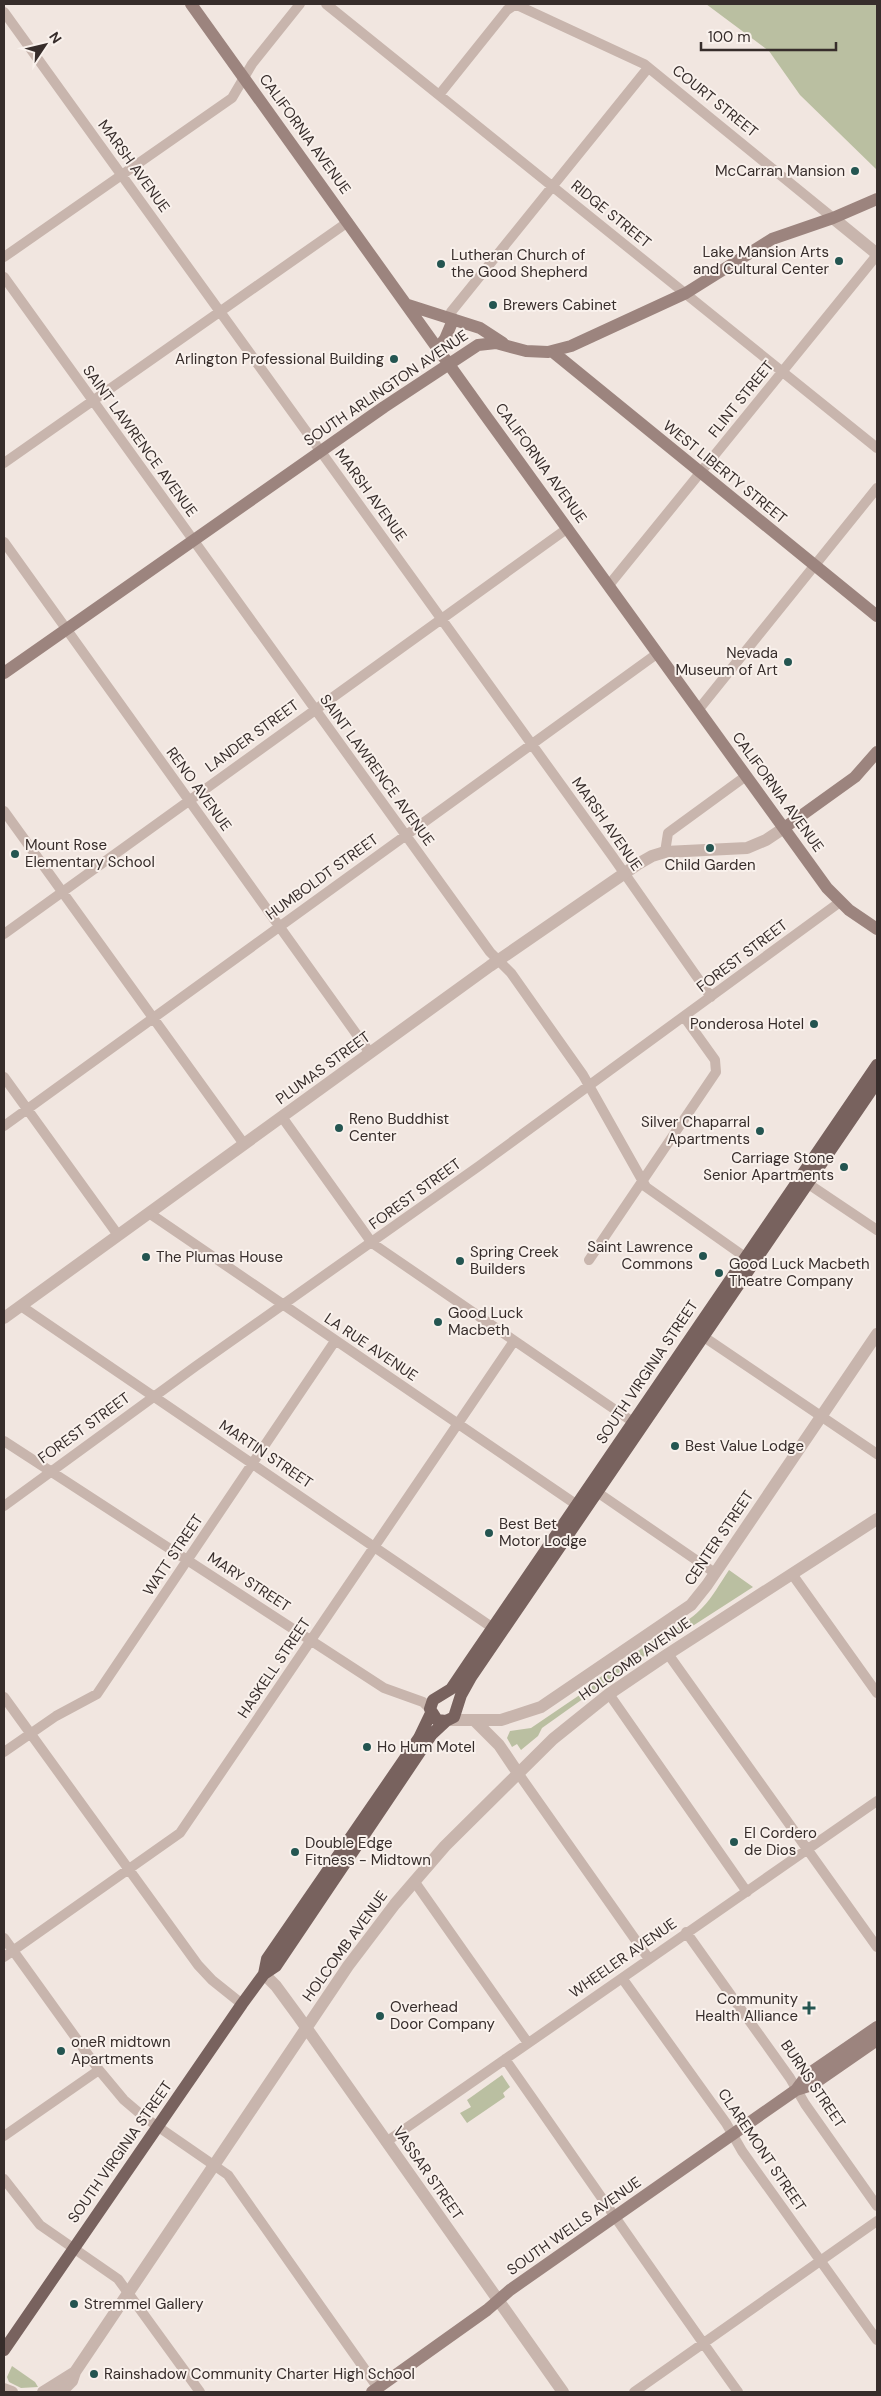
<svg xmlns="http://www.w3.org/2000/svg" width="881" height="2396" font-family="'DM Sans',sans-serif">
  <style>
    .green { fill: #babfa1 }
    .lines { fill: none; stroke-linecap: round; stroke-linejoin: round }
    .minor { stroke: #c8b5ad; stroke-width: 10 }
    .tertiary { stroke: #c8b5ad; stroke-width: 12 }
    .secondary { stroke: #9c847e; stroke-width: 12 }
    .primary { stroke: #78625e; stroke-width: 12 }
    .poi-dot { fill: #245551; stroke: #f9f1ec; stroke-width: 2 }
    .labels { text-anchor: middle; stroke-width: 4; stroke-linejoin: round; paint-order: stroke }
    .street-label { font-size: 15px; fill: #372d2b; stroke: #f9f1ec }
    .poi-label { font-size: 15px; fill: #372d2b; stroke: #f9f1ec; text-anchor: start }
  </style>
  <rect width="100%" height="100%" fill="#f1e6e0"/>
  <path class="green" d="M706,4H877V170L800,95L769,51Z
    M729,1570L753,1587L660,1647C669,1628 687,1624 702,1608C713,1597 720,1583 729,1570Z
    M664,1633L657,1647L590,1694L586,1687Z
    M584,1692L587,1696L542,1728L538,1736L521,1750L517,1744L512,1747L507,1738L510,1731L531,1728Z
    M502,2075L510,2087L503,2093L505,2097L467,2123L460,2113L471,2107L467,2100Z
    M12,2366L35,2382L38,2387L21,2388L9,2382L7,2377Z"/>
  <g class="lines">
    <path class="minor" d="M326,4L877,448
      M4,12L613,857L711,997
      M439,95L507,10L513,6H519L644,64L833,218
      M4,257L232,98L252,64L300,4
      M4,277L451,898L490,952L511,973L583,1075L646,1187L745,1257
      M453,320L451,312L648,68
      M4,463L348,222
      M4,542L370,1053
      M609,585L877,255
      M699,709L877,488
      M4,811L244,1144
      M665,852L668,833L672,830L746,776
      M4,934L568,528
      M4,1077L118,1235
      M282,1117L372,1243L633,1422
      M4,1126L658,653
      M801,1179L877,1230
      M149,1213L577,1505
      M589,1260L716,1072L715,1060L685,1018
      M21,1306L493,1628
      M704,1337L877,1454
      M4,1441L384,1688L423,1702L431,1710
      M597,1492L715,1573
      M4,1506L196,1366L479,1166L840,902
      M792,1574L877,1693
      M668,1654L877,1947
      M609,1694L747,1892
      M4,1697L198,1965L212,1980L242,2004
      M4,1752L56,1716L97,1694L335,1341
      M518,1773L649,1959
      M414,1881L528,2043
      M686,1932L790,2078L805,2104L877,2206
      M4,1938L99,2070L124,2100L144,2117L228,2175L378,2388
      M4,1957L180,1833L514,1341
      M622,1978L726,2123L742,2151L877,2340
      M505,2059C583,2170 659,2282 738,2392
      M4,2136L99,2070
      M386,2142L877,1801
      M4,2179L40,2225L118,2279L200,2392
      M634,2392L877,2221"/>
    <path class="tertiary" d="M833,218L877,254
      M4,1318L490,966L638,864L652,856L665,852L747,848L766,840L784,828
      M450,1720H501L541,1707L691,1605L707,1585L877,1334
      M474,1720L499,1745L518,1773
      M264,1974L276,1986L298,2016L563,2392
      M4,2389L12,2392
      M43,2392L75,2372
      M61,2392L72,2381L75,2372L348,1966L395,1904L445,1846L553,1739L609,1694L668,1654L877,1519"/>
    <path class="secondary" d="M191,4L483,412L827,888L849,910L877,929
      M408,305L480,328L503,343
      M438,348L445,339L453,320
      M553,352L877,616
      M4,673L384,407L478,345L496,343L526,351L548,352L571,346L686,293L772,239L833,218L877,199
      M784,828L855,777L877,752
      M796,2090L807,2075L877,2027
      M372,2392L487,2310L510,2290L796,2090L812,2085L877,2040"/>
    <path class="primary" d="M877,1065L468,1664L451,1689L433,1700L430,1709L437,1720L446,1721L454,1717L461,1695L471,1677L877,1082
      M264,1974L267,1959L419,1738L431,1713
      M4,2350L242,2004L264,1974L276,1966L432,1734L446,1721"/>
  </g>
  <g class="poi-dot">
    <circle cx="855" cy="171" r="5"/>
    <circle cx="839" cy="261" r="5"/>
    <circle cx="441" cy="264" r="5"/>
    <circle cx="493" cy="305" r="5"/>
    <circle cx="394" cy="359" r="5"/>
    <circle cx="788" cy="662" r="5"/>
    <circle cx="710" cy="848" r="5"/>
    <circle cx="15" cy="854" r="5"/>
    <circle cx="814" cy="1024" r="5"/>
    <circle cx="339" cy="1128" r="5"/>
    <circle cx="760" cy="1131" r="5"/>
    <circle cx="844" cy="1167" r="5"/>
    <circle cx="703" cy="1256" r="5"/>
    <circle cx="146" cy="1257" r="5"/>
    <circle cx="460" cy="1261" r="5"/>
    <circle cx="719" cy="1273" r="5"/>
    <circle cx="438" cy="1322" r="5"/>
    <circle cx="675" cy="1446" r="5"/>
    <circle cx="489" cy="1533" r="5"/>
    <circle cx="367" cy="1747" r="5"/>
    <circle cx="734" cy="1842" r="5"/>
    <circle cx="295" cy="1852" r="5"/>
    <path d="M806.5 2000.5h5v5h5v5h-5v5h-5v-5h-5v-5h5z"/>
    <circle cx="380" cy="2016" r="5"/>
    <circle cx="61" cy="2051" r="5"/>
    <circle cx="74" cy="2304" r="5"/>
    <circle cx="94" cy="2374" r="5"/>
  </g>
  <g class="labels">
    <g class="street-label">
      <text transform="translate(715 101) rotate(39)" y="5">COURT STREET</text>
      <text transform="translate(305 134) rotate(54)" y="5">CALIFORNIA AVENUE</text>
      <text transform="translate(134 166) rotate(54)" y="5">MARSH AVENUE</text>
      <text transform="translate(611 214) rotate(39)" y="5">RIDGE STREET</text>
      <text transform="translate(386 388) rotate(-34)" y="5">SOUTH ARLINGTON AVENUE</text>
      <text transform="translate(741 399) rotate(-51)" y="5">FLINT STREET</text>
      <text transform="translate(140 441) rotate(54)" y="5">SAINT LAWRENCE AVENUE</text>
      <text transform="translate(541 463) rotate(54)" y="5">CALIFORNIA AVENUE</text>
      <text transform="translate(725 472) rotate(39)" y="5">WEST LIBERTY STREET</text>
      <text transform="translate(371 495) rotate(54)" y="5">MARSH AVENUE</text>
      <text transform="translate(252 736) rotate(-36)" y="5">LANDER STREET</text>
      <text transform="translate(377 770) rotate(54)" y="5">SAINT LAWRENCE AVENUE</text>
      <text transform="translate(199 789) rotate(54)" y="5">RENO AVENUE</text>
      <text transform="translate(778 792) rotate(54)" y="5">CALIFORNIA AVENUE</text>
      <text transform="translate(607 824) rotate(55)" y="5">MARSH AVENUE</text>
      <text transform="translate(322 877) rotate(-36)" y="5">HUMBOLDT STREET</text>
      <text transform="translate(742 956) rotate(-37)" y="5">FOREST STREET</text>
      <text transform="translate(323 1068) rotate(-36)" y="5">PLUMAS STREET</text>
      <text transform="translate(415 1194) rotate(-36)" y="5">FOREST STREET</text>
      <text transform="translate(371 1347) rotate(34)" y="5">LA RUE AVENUE</text>
      <text transform="translate(647 1372) rotate(-56)" y="5">SOUTH VIRGINIA STREET</text>
      <text transform="translate(84 1428) rotate(-36)" y="5">FOREST STREET</text>
      <text transform="translate(266 1454) rotate(34)" y="5">MARTIN STREET</text>
      <text transform="translate(719 1538) rotate(-56)" y="5">CENTER STREET</text>
      <text transform="translate(173 1555) rotate(-56)" y="5">WATT STREET</text>
      <text transform="translate(249 1582) rotate(33)" y="5">MARY STREET</text>
      <text transform="translate(635 1659) rotate(-35)" y="5">HOLCOMB AVENUE</text>
      <text transform="translate(274 1668) rotate(-56)" y="5">HASKELL STREET</text>
      <text transform="translate(345 1946) rotate(-54)" y="5">HOLCOMB AVENUE</text>
      <text transform="translate(623 1958) rotate(-35)" y="5">WHEELER AVENUE</text>
      <text transform="translate(813 2084) rotate(56)" y="5">BURNS STREET</text>
      <text transform="translate(762 2150) rotate(56)" y="5">CLAREMONT STREET</text>
      <text transform="translate(120 2152) rotate(-55)" y="5">SOUTH VIRGINIA STREET</text>
      <text transform="translate(428 2173) rotate(55)" y="5">VASSAR STREET</text>
      <text transform="translate(574 2226) rotate(-35)" y="5">SOUTH WELLS AVENUE</text>
    </g>
    <g class="poi-label">
      <text x="845" y="176" text-anchor="end">McCarran Mansion</text>
      <text x="829" y="257" text-anchor="end">Lake Mansion Arts<tspan x="829" dy="17">and Cultural Center</tspan></text>
      <text x="451" y="260">Lutheran Church of<tspan x="451" dy="17">the Good Shepherd</tspan></text>
      <text x="503" y="310">Brewers Cabinet</text>
      <text x="384" y="364" text-anchor="end">Arlington Professional Building</text>
      <text x="778" y="658" text-anchor="end">Nevada<tspan x="778" dy="17">Museum of Art</tspan></text>
      <text x="25" y="850">Mount Rose<tspan x="25" dy="17">Elementary School</tspan></text>
      <text x="710" y="870" text-anchor="middle">Child Garden</text>
      <text x="804" y="1029" text-anchor="end">Ponderosa Hotel</text>
      <text x="349" y="1124">Reno Buddhist<tspan x="349" dy="17">Center</tspan></text>
      <text x="750" y="1127" text-anchor="end">Silver Chaparral<tspan x="750" dy="17">Apartments</tspan></text>
      <text x="834" y="1163" text-anchor="end">Carriage Stone<tspan x="834" dy="17">Senior Apartments</tspan></text>
      <text x="693" y="1252" text-anchor="end">Saint Lawrence<tspan x="693" dy="17">Commons</tspan></text>
      <text x="470" y="1257">Spring Creek<tspan x="470" dy="17">Builders</tspan></text>
      <text x="156" y="1262">The Plumas House</text>
      <text x="729" y="1269">Good Luck Macbeth<tspan x="729" dy="17">Theatre Company</tspan></text>
      <text x="448" y="1318">Good Luck<tspan x="448" dy="17">Macbeth</tspan></text>
      <text x="685" y="1451">Best Value Lodge</text>
      <text x="499" y="1529">Best Bet<tspan x="499" dy="17">Motor Lodge</tspan></text>
      <text x="377" y="1752">Ho Hum Motel</text>
      <text x="744" y="1838">El Cordero<tspan x="744" dy="17">de Dios</tspan></text>
      <text x="305" y="1848">Double Edge<tspan x="305" dy="17">Fitness - Midtown</tspan></text>
      <text x="798" y="2004" text-anchor="end">Community<tspan x="798" dy="17">Health Alliance</tspan></text>
      <text x="390" y="2012">Overhead<tspan x="390" dy="17">Door Company</tspan></text>
      <text x="71" y="2047">oneR midtown<tspan x="71" dy="17">Apartments</tspan></text>
      <text x="84" y="2309">Stremmel Gallery</text>
      <text x="104" y="2379">Rainshadow Community Charter High School</text>
    </g>
  </g>
  <rect width="881" height="2396" fill="none" stroke="#372d2b" stroke-width="10"/>
  <g transform="translate(45 45) rotate(55)" stroke="#f9f1ec" stroke-width="4" paint-order="stroke">
  <path d="M0-4L9 19L0 12L-9 19Z" fill="#372d2b"/>
  <text y="-8" font-size="14" font-weight="bold" text-anchor="middle" fill="#372d2b">N</text>
  </g>
  <path d="M701 42v8h135v-8" fill="none" stroke="#372d2b" stroke-width="2.5"/>
  <text x="708" y="42" font-size="15" fill="#372d2b" stroke="#f9f1ec" stroke-width="4" paint-order="stroke">100 m</text>
</svg>
